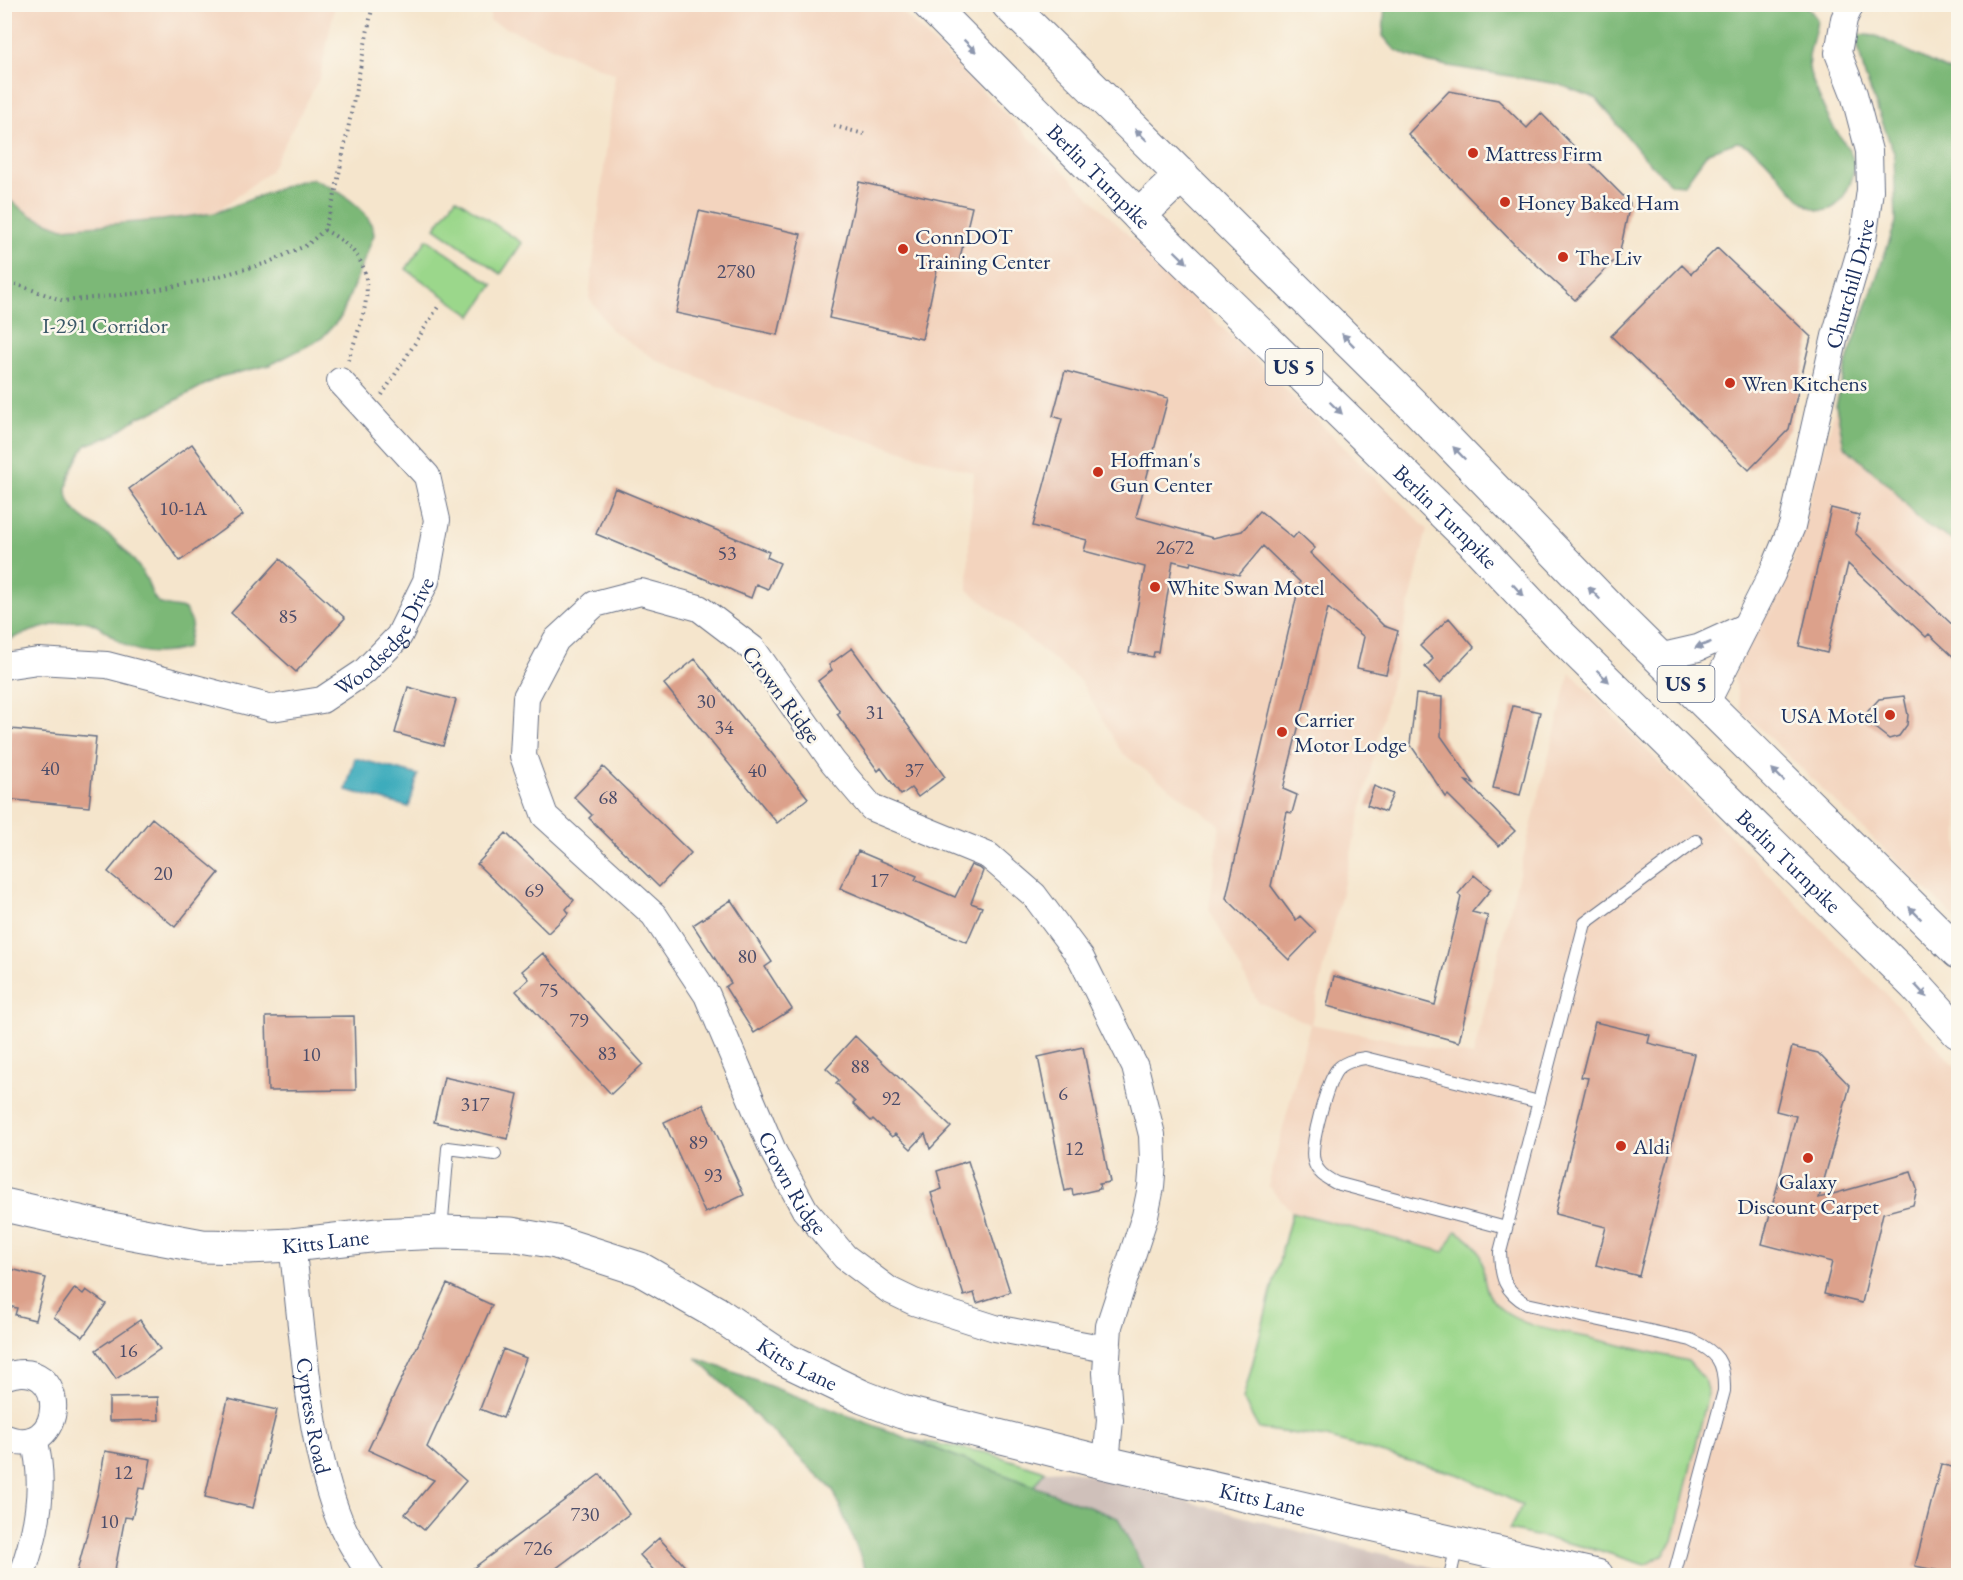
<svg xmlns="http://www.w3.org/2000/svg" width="1963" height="1580" font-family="'EB Garamond',serif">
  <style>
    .built { fill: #f3d4be }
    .industrial { fill: #cfc0ba }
    .green { fill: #9bd78b; stroke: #5b8374; stroke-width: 1.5 }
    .forest { fill: #7cb877; stroke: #4c746a; stroke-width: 1.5 }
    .water { fill: #3eacbc; stroke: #2c6e8d; stroke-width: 1.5 }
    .building { fill: #dca18b }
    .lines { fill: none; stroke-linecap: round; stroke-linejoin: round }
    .lane-casing { stroke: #676f84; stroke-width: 14 }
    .street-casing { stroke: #676f84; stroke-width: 28 }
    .secondary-casing { stroke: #676f84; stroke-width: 35 }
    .highway-casing { stroke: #676f84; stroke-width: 35 }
    .path { stroke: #676f84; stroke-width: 4; stroke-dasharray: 1.5 4.5; stroke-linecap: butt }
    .lane { stroke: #fff; stroke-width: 12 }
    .street { stroke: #fff; stroke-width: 26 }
    .secondary { stroke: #fff; stroke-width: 33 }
    .highway { stroke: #fff; stroke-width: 33 }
    .oneway { fill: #8d97ae }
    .poi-dot { fill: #c8321e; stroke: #fbf7ec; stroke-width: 2 }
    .labels { text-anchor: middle; stroke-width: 5; stroke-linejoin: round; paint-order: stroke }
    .number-label { font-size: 20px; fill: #4b4c69 }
    .shield { fill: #fbf7ec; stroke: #5e6b89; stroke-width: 1.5 }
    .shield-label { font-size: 21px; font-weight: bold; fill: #1b2f5e }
    .poi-label { font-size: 22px; fill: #1b2f5e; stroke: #fbf7ec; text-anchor: start }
    .street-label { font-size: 22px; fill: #1b2f5e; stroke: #fbf7ec }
    .park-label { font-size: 22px; fill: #3b5969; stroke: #fbf7ec }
  </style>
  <rect width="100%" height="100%" fill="#fbf7ec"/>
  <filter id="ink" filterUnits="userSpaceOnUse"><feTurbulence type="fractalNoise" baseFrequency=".0167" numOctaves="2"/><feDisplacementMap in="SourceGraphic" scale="12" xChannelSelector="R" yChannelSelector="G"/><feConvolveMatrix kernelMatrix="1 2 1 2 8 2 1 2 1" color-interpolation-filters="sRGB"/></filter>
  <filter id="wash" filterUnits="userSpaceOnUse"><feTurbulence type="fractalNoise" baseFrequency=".008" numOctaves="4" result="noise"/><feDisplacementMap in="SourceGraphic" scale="24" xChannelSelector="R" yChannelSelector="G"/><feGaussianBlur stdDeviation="1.35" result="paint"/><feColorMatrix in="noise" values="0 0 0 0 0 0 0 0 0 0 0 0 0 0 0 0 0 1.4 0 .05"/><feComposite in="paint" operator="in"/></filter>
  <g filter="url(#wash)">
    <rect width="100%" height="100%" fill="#f5e5cc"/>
    <path class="built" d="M490,4L895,5L1427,529L1311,1024L1473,1056L1570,672L1958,1068V1575L1680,1576L1645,1565L1663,1555L1704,1379L1688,1361L1525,1323L1500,1308L1486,1292L1483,1258L1456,1231L1445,1252L1292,1212L1268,1186L1310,1024L1258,1002L1209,909L1220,825L1122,753L1081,682L968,590L969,542L974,473L794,418L658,361L611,330L589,298L615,74L490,21Z
      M5,5H335L320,77L270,171L215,213L162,220L63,228L32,216L5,197Z
      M1836,406L1844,446L1892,488L1920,521L1958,544V921L1741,710L1734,677L1747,645L1789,575Z"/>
    <path class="industrial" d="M1069,1470L1462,1575H1146L1118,1518L1034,1486L1045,1471Z"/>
    <path class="green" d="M456,198L522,243L501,274L435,228Z
      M427,239L493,285L472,316L406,269Z
      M1292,1212L1444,1252L1456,1231C1500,1253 1469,1281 1500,1308C1523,1328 1558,1331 1586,1337C1620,1345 1654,1353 1688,1361L1704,1379L1708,1394L1673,1541L1663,1555L1645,1565L1598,1550L1509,1530L1522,1505L1460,1475L1327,1438L1259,1429L1243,1400Z
      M913,1440L988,1453L1045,1471L1034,1486Z"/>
    <path class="forest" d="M1385,5H1806L1817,19C1816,37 1805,54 1810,73C1815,88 1822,105 1829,119C1844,148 1866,156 1846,192C1841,201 1837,207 1827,210C1797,218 1773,148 1737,142L1708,152L1684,185L1671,184L1643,156L1597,99L1558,84L1430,63L1409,56L1395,50L1383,36Z
      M1855,34L1876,36L1958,75V544L1920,521L1892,488L1844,446L1836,406L1847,361L1896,222L1894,153L1865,76Z
      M312,179C334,187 372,209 374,235L341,317L321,339L270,365L219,377L156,411L139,417L111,436L86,445C79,456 67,477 67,491C68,518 102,527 117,542C128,553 139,565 146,578C150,586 151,597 158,602C165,607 176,607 185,609L192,623L187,648C164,655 141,656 120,642C110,635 101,626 89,622C71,617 21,633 5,642V197L32,216L63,228L162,220L215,213L296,182Z
      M696,1358L1118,1518L1146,1575H868L833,1490Z"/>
    <path class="water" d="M355,758L418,775L409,807L346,790Z"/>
    <g id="blocks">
      <path class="building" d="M1449,91L1498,100L1527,128L1541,113L1630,203L1619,256L1575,300L1515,245L1408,134Z
        M859,182L972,207L957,270L938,265L922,339L829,318Z
        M699,211L801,234L778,335L676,313Z
        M1717,248L1811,337L1789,429L1749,470L1611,336L1682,265L1691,274Z
        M1065,371L1168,398L1136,517L1213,538L1242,531L1260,511L1293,538L1298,532L1315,548L1310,553L1359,601L1384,626L1398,631L1386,674L1357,668L1364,637L1328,608L1283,789L1297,795L1292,813L1287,812L1271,886L1296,920L1300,916L1316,932L1289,960L1226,898L1300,582L1263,546L1239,575L1191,562L1190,565L1173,561L1158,652H1154L1153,657L1129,653L1145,567L1084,551L1087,540L1033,526L1062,419L1053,416Z
        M192,444L243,515L180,561L129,489Z
        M615,488L769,552L767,557L780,563L768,589L756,584L751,598L596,534Z
        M1831,508L1859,515L1855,533L1959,631V662L1929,634L1926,637L1848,564L1827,653L1799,646Z
        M280,559L345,618L296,672L231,613Z
        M1449,618L1474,647L1440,683L1425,667L1433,659L1420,646Z
        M852,648L945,777L918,797L911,788L901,795L881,768L878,771L837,714L840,712L818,681L832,670L829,665Z
        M695,659L808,798L777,823L664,684Z
        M408,687L456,700L443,746L395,733Z
        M1416,694L1442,697L1441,736L1474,783L1466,781L1515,831L1499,846L1448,795L1446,797L1410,744Z
        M1904,696L1908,715L1907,725L1899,736L1889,739L1866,721L1868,711L1879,699Z
        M1513,706L1540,712L1520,795L1493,788Z
        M10,729L96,737L89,807L4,799Z
        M603,767L691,853L659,887L589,818L592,815L574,797Z
        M1374,786L1393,794L1385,812L1367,805Z
        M152,818L219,873L175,927L108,872Z
        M506,833L574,900L566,909L569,913L548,933L477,864Z
        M858,851L917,876L915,880L955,897L971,865L981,869L983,871L971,903L982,907L967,942L840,888Z
        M1474,875L1491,889L1472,912L1488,916L1459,1042L1327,1006L1334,976L1435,1005L1461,897L1458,894Z
        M731,900L772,962L765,967L792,1009L754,1033L725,987L731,983L693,925Z
        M543,953L643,1064L611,1094L516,991L529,979L522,971Z
        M354,1016L356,1090L268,1091L266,1017Z
        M1595,1022L1650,1035L1648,1043L1694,1054L1639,1276L1596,1265L1606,1227L1555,1214L1588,1078L1581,1077Z
        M855,1036L951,1127L930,1149L925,1134L911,1149L895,1134L892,1137L873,1119L871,1121L853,1104L855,1102L836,1083L839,1080L826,1068Z
        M1083,1047L1110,1182L1099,1184L1100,1189L1073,1195L1072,1189L1065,1191L1038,1057Z
        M1792,1047L1818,1053L1850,1086L1819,1198L1911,1172L1917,1189L1913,1205L1883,1213L1862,1303L1824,1294L1832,1262L1762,1244L1796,1116L1776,1111Z
        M444,1077L518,1094L508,1139L434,1122Z
        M703,1104L744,1195L705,1213L664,1122Z
        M968,1161L1010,1292L977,1303L974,1293L964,1296L931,1193L942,1189L937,1171Z
        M11,1269L46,1278L35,1320L15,1315L17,1308L4,1305Z
        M447,1284L492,1305L427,1447L466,1481L424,1530L405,1514L434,1480L368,1450Z
        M75,1288L83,1294L86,1290L106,1304L83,1337L54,1317Z
        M140,1320L160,1349L116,1379L96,1350Z
        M503,1349L526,1358L503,1418L480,1409Z
        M158,1397L159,1420L109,1421V1398Z
        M228,1399L277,1410L253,1508L205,1497Z
        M105,1451L151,1459L145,1489L139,1488L132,1518L125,1517L114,1575H76L98,1492Z
        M1941,1464L1959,1469V1575L1915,1566Z
        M600,1474L629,1514L547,1575H464Z
        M659,1538L693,1575H658L640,1555Z"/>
    </g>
  </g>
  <g filter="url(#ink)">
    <use href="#blocks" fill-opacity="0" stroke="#676f84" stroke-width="1.5"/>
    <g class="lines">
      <defs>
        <path id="lane" d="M1506,1228L1336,1183C1327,1178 1317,1173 1314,1161C1309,1146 1327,1085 1336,1071C1342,1063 1355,1059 1365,1058L1539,1102
          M441,1231L448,1148L495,1154
          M1450,1576L1457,1545
          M1674,1576L1724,1391C1725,1361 1717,1352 1691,1340L1527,1304C1504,1291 1501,1277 1500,1252L1585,923L1696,841"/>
        <g id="street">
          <path d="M1659,657L1698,648L1744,627"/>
          <path id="s1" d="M4,666L38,661L107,665L272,708L322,700L364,672L399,636L426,581L437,520L427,476L340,381"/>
          <path id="s2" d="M1706,704L1772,574L1792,526L1835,336L1863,241L1870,190L1869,151L1854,94L1838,53L1844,19L1851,4"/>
          <path id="s3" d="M292,1245C303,1330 307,1431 336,1511C344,1534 358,1555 371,1576"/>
          <path d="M4,1377C72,1351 67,1464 4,1437"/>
          <path id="s4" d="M1106,1463L1110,1420L1106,1373L1109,1326L1145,1216L1151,1187L1153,1161L1152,1135L1135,1067L1081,958L1034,895L989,856L872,808L833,762L753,649L699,608L641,592L595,604L556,640L526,697L523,756L545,816L654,915L707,995L774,1153L805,1210L845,1257L889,1290L914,1302L995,1328L1106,1349"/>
          <path d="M21,1576C37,1533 46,1483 34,1439"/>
        </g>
        <g id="secondary">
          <path id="s5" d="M4,1205L111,1229L202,1246L248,1247L292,1245L378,1235L441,1232L511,1234L556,1242L640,1269L715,1312L786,1360L863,1397L902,1412L1106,1463L1597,1576"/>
        </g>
        <g id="highway">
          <path id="s6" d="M929,4L1139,216L1471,540L1561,636L1915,985L1958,1032"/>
          <path d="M1008,4L1419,411L1617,616L1958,952"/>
          <path d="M1139,216L1182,175"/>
        </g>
      </defs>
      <use href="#lane" class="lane-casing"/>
      <use href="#street" class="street-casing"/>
      <use href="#secondary" class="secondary-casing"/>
      <use href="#highway" class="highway-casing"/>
      <path class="path" d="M834,126L864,134
        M324,230C387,261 367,307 348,360
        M4,280L64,301L140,293L205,280L267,263L307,245L324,230L334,199L373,4
        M382,395L438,307"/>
      <use href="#lane" class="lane"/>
      <use href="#street" class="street"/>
      <use href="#secondary" class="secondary"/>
      <use href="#highway" class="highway"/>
    </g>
    <defs><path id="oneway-solid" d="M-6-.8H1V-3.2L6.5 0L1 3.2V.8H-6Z" transform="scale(1.5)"/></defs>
    <g class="oneway">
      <use href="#oneway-solid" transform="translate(970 46) rotate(45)"/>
      <use href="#oneway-solid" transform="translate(1141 135) rotate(-136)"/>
      <use href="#oneway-solid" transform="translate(1181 257) rotate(44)"/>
      <use href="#oneway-solid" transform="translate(1348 340) rotate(-135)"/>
      <use href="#oneway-solid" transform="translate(1336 408) rotate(44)"/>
      <use href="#oneway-solid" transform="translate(1459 453) rotate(-134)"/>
      <use href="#oneway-solid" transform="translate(1518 590) rotate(47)"/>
      <use href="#oneway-solid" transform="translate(1594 593) rotate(-134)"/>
      <use href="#oneway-solid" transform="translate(1703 645) rotate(159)"/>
      <use href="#oneway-solid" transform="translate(1603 676) rotate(44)"/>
      <use href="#oneway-solid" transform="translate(1778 775) rotate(-135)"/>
      <use href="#oneway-solid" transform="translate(1915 913) rotate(-135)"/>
      <use href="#oneway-solid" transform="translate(1921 991) rotate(47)"/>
    </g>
  </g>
  <g class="poi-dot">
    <circle cx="1473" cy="153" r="6"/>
    <circle cx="1505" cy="202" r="6"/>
    <circle cx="903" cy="249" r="6"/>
    <circle cx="1563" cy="257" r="6"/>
    <circle cx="1730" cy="383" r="6"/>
    <circle cx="1098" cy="472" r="6"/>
    <circle cx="1155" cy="587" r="6"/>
    <circle cx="1890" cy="715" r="6"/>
    <circle cx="1282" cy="732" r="6"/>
    <circle cx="1621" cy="1146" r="6"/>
    <circle cx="1808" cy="1158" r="6"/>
  </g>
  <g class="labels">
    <g class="number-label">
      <text x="736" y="278">2780</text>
      <text x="183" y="515">10-1A</text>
      <text x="1175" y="554">2672</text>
      <text x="727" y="560">53</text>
      <text x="288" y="623">85</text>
      <text x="706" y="708">30</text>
      <text x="875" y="719">31</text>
      <text x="724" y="734">34</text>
      <text x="50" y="775">40</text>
      <text x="757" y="777">40</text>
      <text x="914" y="777">37</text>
      <text x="608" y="804">68</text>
      <text x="163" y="880">20</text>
      <text x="879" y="887">17</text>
      <text x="534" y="897">69</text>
      <text x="747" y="963">80</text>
      <text x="549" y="997">75</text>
      <text x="579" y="1027">79</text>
      <text x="607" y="1060">83</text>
      <text x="311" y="1061">10</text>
      <text x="860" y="1073">88</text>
      <text x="1063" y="1100">6</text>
      <text x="891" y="1105">92</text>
      <text x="475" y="1111">317</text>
      <text x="698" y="1149">89</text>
      <text x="1074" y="1155">12</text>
      <text x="713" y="1182">93</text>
      <text x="128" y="1357">16</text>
      <text x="123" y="1479">12</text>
      <text x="585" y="1521">730</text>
      <text x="109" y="1528">10</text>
      <text x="538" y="1555">726</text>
    </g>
    <g class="shield">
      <rect x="1265.5" y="349" width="57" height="36" rx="4.5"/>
      <rect x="1657.5" y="666" width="57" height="36" rx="4.5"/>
    </g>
    <g class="shield-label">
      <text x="1294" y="374">US 5</text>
      <text x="1686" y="691">US 5</text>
    </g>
    <g class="poi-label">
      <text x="1485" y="161">Mattress Firm</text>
      <text x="1517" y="210">Honey Baked Ham</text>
      <text x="915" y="244">ConnDOT<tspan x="915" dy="25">Training Center</tspan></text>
      <text x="1575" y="265">The Liv</text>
      <text x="1742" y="391">Wren Kitchens</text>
      <text x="1110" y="467">Hoffman's<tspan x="1110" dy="25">Gun Center</tspan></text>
      <text x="1167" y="595">White Swan Motel</text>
      <text x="1878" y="723" text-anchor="end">USA Motel</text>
      <text x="1294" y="727">Carrier<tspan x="1294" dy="25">Motor Lodge</tspan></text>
      <text x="1633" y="1154">Aldi</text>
      <text x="1808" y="1189" text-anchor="middle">Galaxy<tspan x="1808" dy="25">Discount Carpet</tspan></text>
    </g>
    <g class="street-label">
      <text dy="8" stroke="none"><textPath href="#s6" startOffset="242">Berlin Turnpike</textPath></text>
      <text dy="8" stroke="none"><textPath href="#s2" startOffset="447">Churchill Drive</textPath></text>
      <text dy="8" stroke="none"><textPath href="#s6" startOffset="728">Berlin Turnpike</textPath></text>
      <text dy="8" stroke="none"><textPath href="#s1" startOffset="416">Woodsedge Drive</textPath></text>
      <text transform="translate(782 694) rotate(53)" y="8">Crown Ridge</text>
      <text dy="8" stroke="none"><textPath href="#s6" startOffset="1214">Berlin Turnpike</textPath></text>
      <text dy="8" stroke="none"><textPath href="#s4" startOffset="1856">Crown Ridge</textPath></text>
      <text dy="8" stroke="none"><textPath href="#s5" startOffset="326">Kitts Lane</textPath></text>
      <text dy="8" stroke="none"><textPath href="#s5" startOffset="830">Kitts Lane</textPath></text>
      <text dy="8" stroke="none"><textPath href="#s3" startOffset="172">Cypress Road</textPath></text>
      <text dy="8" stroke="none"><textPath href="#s5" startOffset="1316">Kitts Lane</textPath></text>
    </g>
    <g class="park-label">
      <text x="105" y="333">I-291 Corridor</text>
    </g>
  </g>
  <rect width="1963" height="1580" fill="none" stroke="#fbf7ec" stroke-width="24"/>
</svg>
